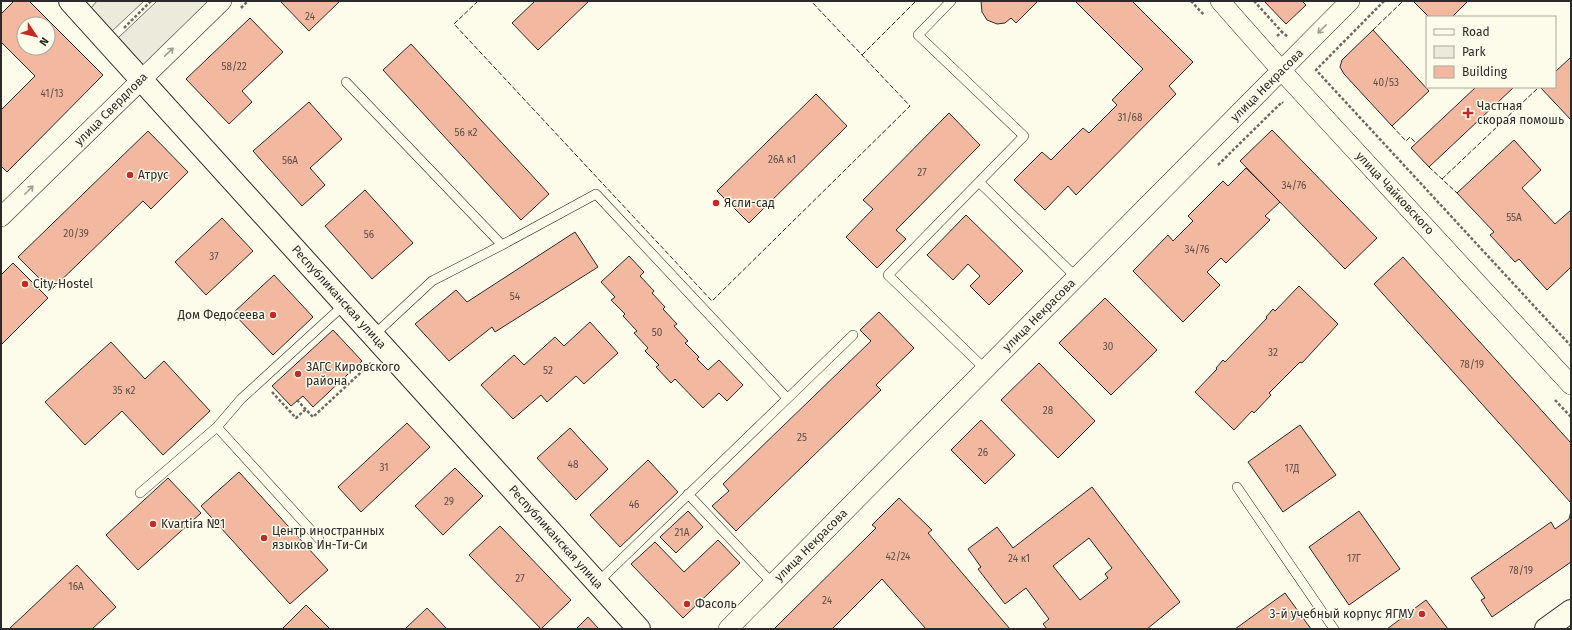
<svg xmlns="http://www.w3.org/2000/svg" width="1572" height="630" font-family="'Fira Sans',sans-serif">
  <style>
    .green { fill: #ecebdb; stroke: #74746e }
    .building { fill: #f2b8a0; stroke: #2b2b2b; fill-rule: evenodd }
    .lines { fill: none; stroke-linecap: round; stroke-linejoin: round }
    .service-casing { stroke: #2b2b2b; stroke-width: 10 }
    .minor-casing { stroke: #2b2b2b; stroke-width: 20 }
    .secondary-casing { stroke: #2b2b2b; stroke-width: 24 }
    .primary-casing { stroke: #2b2b2b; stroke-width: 24 }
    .path { stroke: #6a6964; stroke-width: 2.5; stroke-dasharray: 3 2; stroke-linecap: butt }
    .service { stroke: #fdfbea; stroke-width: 9 }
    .minor { stroke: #fdfbea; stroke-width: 19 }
    .secondary { stroke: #fdfbea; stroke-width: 22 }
    .primary { stroke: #fdfbea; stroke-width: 22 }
    .fence { stroke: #2b2b2b; stroke-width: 1; stroke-dasharray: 5 2; stroke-linecap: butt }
    .oneway { stroke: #9e9d94 }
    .poi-dot { fill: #c62828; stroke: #fdfbea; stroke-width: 1.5 }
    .labels { text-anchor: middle; stroke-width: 3; stroke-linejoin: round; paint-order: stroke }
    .number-label { font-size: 10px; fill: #5d4e48 }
    .street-label { font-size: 12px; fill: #2b2b2b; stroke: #fdfbea }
    .poi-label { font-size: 12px; fill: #2b2b2b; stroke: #fdfbea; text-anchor: start }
  </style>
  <rect width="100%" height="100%" fill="#fdfbea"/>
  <path class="green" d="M97,1H144L111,32L91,8Z
    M157,1H209L141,67L117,39Z"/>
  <path class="building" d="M14,1H29L103,75L7,172L1,166V110L35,76L1,42V14ZM24,24H48V48H24Z
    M280,1H340L309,31Z
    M535,1H589L538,50L512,23Z
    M981,1H1038L1016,23L1011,18L1005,23L997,24L987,20L982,12Z
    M1075,1H1132L1193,62L1169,86L1176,94L1076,195L1068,186L1045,210L1014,180L1042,152L1051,160L1083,128L1089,133L1117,105L1112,100L1143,69Z
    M1264,1H1302L1306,5L1286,24Z
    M1413,1H1468L1452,17H1429Z
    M250,18L283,52L242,91L252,102L229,124L186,79Z
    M1373,30L1429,91L1392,126L1344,74L1340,67L1342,60Z
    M411,44L549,194L521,220L383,70Z
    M1570,58L1571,59V120L1540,87H1555V72Z
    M1476,87H1514L1429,167L1411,148Z
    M816,94L847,126L749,223L717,191Z
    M309,102L342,139L310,168L325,185L302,206L253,151Z
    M949,113L980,145L896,230L906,239L877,268L846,237L873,209L863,200Z
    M1272,130L1377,238L1345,269L1240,161Z
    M148,131L188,172L151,209L143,201L51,290L18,257Z
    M1514,140L1541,170L1522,188L1555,224L1571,210V267L1547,290L1519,259L1515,262L1490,235L1494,232L1457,193Z
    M1246,168L1280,202L1265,216L1270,220L1226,263L1221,258L1207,272L1220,285L1183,322L1133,271L1168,235L1173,241L1193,221L1188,216L1223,181L1228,186Z
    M365,190L413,243L372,279L325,226Z
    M966,215L1023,271L989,305L970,286L980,276L968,264L953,280L927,255Z
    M222,218L253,251L206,295L175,262Z
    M575,232L598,267L495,332L492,327L449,361L415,324L456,290L467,302Z
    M629,256L644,272L640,276L654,291L652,293L665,307L663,309L677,324L674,326L688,341L685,343L699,357L697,359L708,370L719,360L743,385L727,401L719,393L703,408L675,379L671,383L656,367L659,365L645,351L648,348L634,333L637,331L623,316L625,314L611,300L615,297L601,282Z
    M1403,257L1571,443V503L1374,284Z
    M13,263L48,298L1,345V275Z
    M274,275L313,317L273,355L233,313Z
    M1299,286L1338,324L1302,363L1300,362L1269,393L1271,395L1254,413L1252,411L1234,430L1195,392L1217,369L1216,368L1223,360L1225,362L1267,318L1266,317L1273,309L1275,311Z
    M1105,298L1157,350L1111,395L1059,343Z
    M879,312L914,348L876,385L881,390L736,531L712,506L729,491L723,484L871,341L860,330Z
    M590,322L618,353L584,384L576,376L547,402L541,395L513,419L481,385L514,355L524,365L555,337L564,346Z
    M333,330L362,361L313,407L303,396L291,406L272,386Z
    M111,342L145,379L164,361L210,411L163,455L122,411L85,445L45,402Z
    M1039,363L1095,421L1058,458L1001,400Z
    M981,420L1015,455L985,484L951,450Z
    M407,423L430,447L361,512L338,487Z
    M1300,425L1336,475L1283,512L1248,462Z
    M570,428L608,469L576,500L537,458Z
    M648,460L678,492L620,547L590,515Z
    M455,468L483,496L443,535L415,506Z
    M239,472L328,570L290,604L201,506Z
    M168,478L201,513L138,570L106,535Z
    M1092,487L1180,602L1147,629H1047L1043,624L1049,619L1026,588L1005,604L978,569L981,567L968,549L997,527L1013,548ZM1089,538L1112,568L1105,574L1108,578L1080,600L1053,566Z
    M899,498L932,530L928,533L1010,629H926L882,579L832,629H774L876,528L872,525Z
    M688,511L703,527L676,553L660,537Z
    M1359,511L1400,569L1349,605L1309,547Z
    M1571,511V562L1492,617L1481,600L1485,598L1471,578L1551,522L1555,529L1569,519Z
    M500,526L571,600L541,629L469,555Z
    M718,540L740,563L683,618L631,564L655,542L684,572Z
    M77,565L116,607L92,629H9Z
    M1285,593L1311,629H1235Z
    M1426,600L1448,629H1387Z
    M306,605L330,629H282Z
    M427,608L447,629H405Z
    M588,617L599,629H576Z"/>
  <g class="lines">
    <defs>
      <path id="service" d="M951,1L918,35L1024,136L888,275L985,369
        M346,82L502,245L432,281L374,335
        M979,182L1076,277
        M502,245L596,194L787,398
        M217,427L319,539
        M1237,487L1334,629
        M140,493L217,427L241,399L345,304
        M688,494L773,584
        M597,583L853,335"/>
      <path id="minor" d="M1220,1L1281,70L1571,385
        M1,217L222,1
        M728,629L1350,1"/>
      <path id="secondary" d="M70,1L639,629"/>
      <path id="primary" d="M1546,629L1571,611"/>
    </defs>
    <use href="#service" class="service-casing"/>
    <use href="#minor" class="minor-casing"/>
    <use href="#secondary" class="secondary-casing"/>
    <use href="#primary" class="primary-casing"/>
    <path class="path" d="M1191,1L1204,15
      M1254,1L1282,32
      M1384,1L1316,70L1571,346
      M241,8L248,1
      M124,28L151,1
      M1277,36L1282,32L1288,37
      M1218,165L1282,102L1283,103
      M272,392L296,418L306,409
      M297,400L313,417L371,363
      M1555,400L1571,417"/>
    <use href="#service" class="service"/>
    <use href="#minor" class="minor"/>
    <use href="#secondary" class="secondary"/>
    <use href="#primary" class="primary"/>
    <path class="fence" d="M478,1L454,24L712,301L910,106L811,1
      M1373,30L1403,1
      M862,55L916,1
      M1392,126L1406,141L1410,137L1416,143
      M1429,167L1457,193
      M1442,179L1539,87"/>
  </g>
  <defs><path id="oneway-shaft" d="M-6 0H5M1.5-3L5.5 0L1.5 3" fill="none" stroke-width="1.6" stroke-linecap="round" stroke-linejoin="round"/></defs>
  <g class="oneway">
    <use href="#oneway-shaft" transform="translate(1322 29) rotate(135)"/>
    <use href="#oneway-shaft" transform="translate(169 52) rotate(-44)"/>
    <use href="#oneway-shaft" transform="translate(29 190) rotate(-45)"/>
  </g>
  <g class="poi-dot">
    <path d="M1466 107h4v4h4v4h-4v4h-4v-4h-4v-4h4z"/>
    <circle cx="130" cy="175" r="4"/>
    <circle cx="716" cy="203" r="4"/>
    <circle cx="25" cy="284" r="4"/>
    <circle cx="273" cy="315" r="4"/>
    <circle cx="298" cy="374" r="4"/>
    <circle cx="153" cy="524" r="4"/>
    <circle cx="264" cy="538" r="4"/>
    <circle cx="687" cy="604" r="4"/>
    <circle cx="1422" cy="614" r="4"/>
  </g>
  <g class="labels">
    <g class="number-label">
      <text x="310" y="20">24</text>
      <text x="234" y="70">58/22</text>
      <text x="1386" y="86">40/53</text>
      <text x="52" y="97">41/13</text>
      <text x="1130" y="121">31/68</text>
      <text x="466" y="136">56 к2</text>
      <text x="782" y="163">26А к1</text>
      <text x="290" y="164">56А</text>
      <text x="922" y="176">27</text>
      <text x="1294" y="189">34/76</text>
      <text x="1514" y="221">55А</text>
      <text x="76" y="237">20/39</text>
      <text x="369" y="238">56</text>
      <text x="1197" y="253">34/76</text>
      <text x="214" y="260">37</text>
      <text x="515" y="300">54</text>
      <text x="657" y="336">50</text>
      <text x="1108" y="350">30</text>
      <text x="1273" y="356">32</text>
      <text x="1472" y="368">78/19</text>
      <text x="548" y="374">52</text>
      <text x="124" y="394">35 к2</text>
      <text x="1048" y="414">28</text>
      <text x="802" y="441">25</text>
      <text x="983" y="456">26</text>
      <text x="573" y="468">48</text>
      <text x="384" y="471">31</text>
      <text x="1292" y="472">17Д</text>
      <text x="449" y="505">29</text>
      <text x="634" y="508">46</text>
      <text x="682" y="536">21А</text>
      <text x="898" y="560">42/24</text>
      <text x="1019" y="562">24 к1</text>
      <text x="1354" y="562">17Г</text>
      <text x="1521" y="574">78/19</text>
      <text x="520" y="582">27</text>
      <text x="76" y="590">16А</text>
      <text x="827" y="604">24</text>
    </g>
    <g class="street-label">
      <text transform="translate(1267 85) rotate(-45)" y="4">улица Некрасова</text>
      <text transform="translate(111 109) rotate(-45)" y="4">улица Свердлова</text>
      <text transform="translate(1395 193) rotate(47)" y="4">улица Чайковского</text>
      <text transform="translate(339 297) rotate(48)" y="4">Республиканская улица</text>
      <text transform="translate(1039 315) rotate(-45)" y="4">улица Некрасова</text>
      <text transform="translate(556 537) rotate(48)" y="4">Республиканская улица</text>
      <text transform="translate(811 545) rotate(-45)" y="4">улица Некрасова</text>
    </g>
    <g class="poi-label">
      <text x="1477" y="110">Частная<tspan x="1477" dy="14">скорая помошь</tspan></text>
      <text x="138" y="179">Атрус</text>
      <text x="724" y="207">Ясли-сад</text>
      <text x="33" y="288">City-Hostel</text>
      <text x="265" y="319" text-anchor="end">Дом Федосеева</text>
      <text x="306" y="371">ЗАГС Кировского<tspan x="306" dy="14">района</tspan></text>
      <text x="161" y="528">Kvartira №1</text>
      <text x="272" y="535">Центр иностранных<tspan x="272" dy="14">языков Ин-Ти-Си</tspan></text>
      <text x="695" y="608">Фасоль</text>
      <text x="1414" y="618" text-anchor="end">3-й учебный корпус ЯГМУ</text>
    </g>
  </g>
  <rect width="1572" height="630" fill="none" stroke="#2b2b2b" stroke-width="4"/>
  <rect x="1426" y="16" width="130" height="72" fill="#fdfbea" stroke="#a9a89e"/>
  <rect x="1434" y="29" width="20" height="6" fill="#fdfbea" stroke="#a9a89e"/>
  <text x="1462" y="36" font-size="12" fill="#2b2b2b">Road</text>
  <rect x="1434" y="46" width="20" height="12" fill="#ecebdb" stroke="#a9a89e"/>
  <text x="1462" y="56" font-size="12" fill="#2b2b2b">Park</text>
  <rect x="1434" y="66" width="20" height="12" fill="#f2b8a0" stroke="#a9a89e"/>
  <text x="1462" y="76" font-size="12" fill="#2b2b2b">Building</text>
  <g transform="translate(36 36) rotate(125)"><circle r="19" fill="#fdfbea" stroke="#a9a89e"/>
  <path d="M0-3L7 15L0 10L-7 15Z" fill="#c62828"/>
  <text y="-6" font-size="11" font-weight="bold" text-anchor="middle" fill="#2b2b2b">N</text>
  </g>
</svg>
